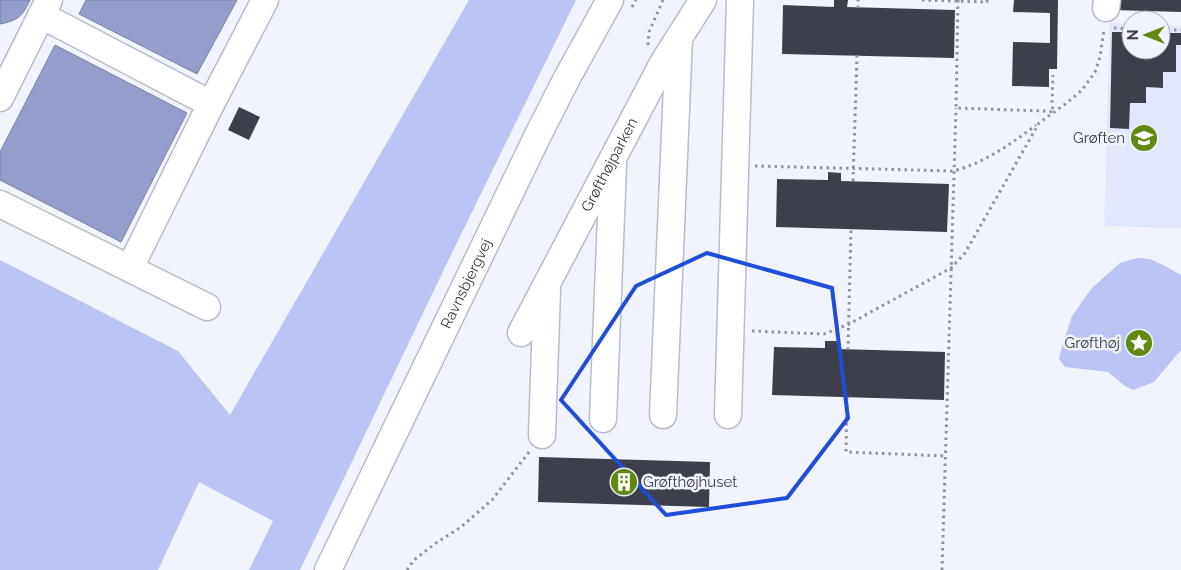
<svg xmlns="http://www.w3.org/2000/svg" width="1181" height="570" font-family="Raleway,sans-serif">
  <style>
    .built { fill: #e3e7fd }
    .green { fill: #bcc4f6 }
    .water { fill: #959dcd; stroke: #7a80a3 }
    .building { fill: #3d3f4b }
    .lines { fill: none; stroke-linecap: round; stroke-linejoin: round }
    .minor-casing { stroke: #b9bcca; stroke-width: 29 }
    .path { stroke: #91929b; stroke-width: 3; stroke-dasharray: 2.5 4; stroke-linecap: butt }
    .minor { stroke: #fff; stroke-width: 26 }
    .marked { fill: none; stroke: #1d4ed8; stroke-width: 4; stroke-linejoin: round }
    .labels { text-anchor: middle; stroke-width: 5; stroke-linejoin: round; paint-order: stroke }
    .poi-label { font-size: 15px; fill: #3a3b41; stroke: #f1f3ff; text-anchor: end }
    .street-label { font-size: 15px; fill: #3a3b41; stroke: #f1f3ff }
  </style>
  <rect width="100%" height="100%" fill="#f1f3ff"/>
  <path class="built" d="M1110,23L1131,24V50H1161V25L1181,26V228L1104,226Z"/>
  <path class="green" d="M469,0H576L448,261L300,570H249L273,521L199,482L158,570H0V260L178,351L230,415Z
    M1137,258L1150,259L1167,267L1181,275V350L1154,382L1133,390L1125,386L1108,372L1065,367L1059,359L1061,350L1072,316L1091,289L1120,263Z"/>
  <path class="water" d="M0,0H30C23,16 17,21 0,24Z
    M86,0H237L197,74L79,14Z
    M55,45L187,113L121,242L0,180V152Z"/>
  <path class="building" d="M834,0H848L847,7L955,10L954,58L782,54L783,5L834,7Z
    M1014,0H1058L1057,69H1049V87L1012,86L1013,42L1050,43V13L1013,12Z
    M1113,0H1181V12L1113,10Z
    M1112,32H1131V50H1161V33H1181V45H1176V72H1163V88L1146,87V103H1130L1129,129L1110,128Z
    M239,107L260,117L249,140L228,130Z
    M828,172L841,173V181L949,184L947,232L776,227L777,179L828,180Z
    M825,341H838V349L945,352L944,400L772,395L774,347L825,348Z
    M539,457L710,462L709,507L538,502Z"/>
  <g class="lines">
    <defs>
      <g id="minor">
        <path d="M1106,8L1107,0"/>
        <path d="M41,15L211,104"/>
        <path d="M0,98L49,0"/>
        <path d="M0,204L207,307"/>
        <path d="M130,268L211,104L265,0"/>
        <path id="s1" d="M521,333L663,63L703,0"/>
        <path d="M663,415L679,38"/>
        <path d="M728,415L740,0"/>
        <path d="M603,419L613,165"/>
        <path d="M542,435L547,290"/>
        <path id="s2" d="M328,570L538,135L567,78L610,0"/>
      </g>
    </defs>
    <use href="#minor" class="minor-casing"/>
    <path class="path" d="M922,0L987,2V0
      M958,0L956,108L1044,111L1053,112L1052,103L1053,75
      M632,7L636,0
      M858,8V0
      M1114,28L1131,29
      M1161,30H1181
      M648,45L649,32L663,0
      M755,166L954,171C985,162 1010,145 1036,125
      M853,181L857,55
      M752,331L824,334L849,324L951,268L965,253L1039,123L1068,102L1082,90L1095,72L1100,57L1104,29
      M848,350L851,229
      M847,397L846,452L946,456
      M407,570L414,560L436,543L461,527L492,500L529,452
      M942,570L956,108"/>
    <use href="#minor" class="minor"/>
  </g>
  <path class="marked" d="M707,253L832,288L848,418L787,498L666,515L561,400L636,286Z"/>
  <defs>
    <symbol id="school-disc" viewBox="-11 -11 22 22"><circle r="9.5" fill="#618810" stroke="#f1f3ff"/><path d="M0-5L7-2L0 1L-7-2ZM-4 1L0 2.5L4 1V4Q0 6-4 4Z" fill="#fff"/></symbol>
    <symbol id="sight-disc" viewBox="-11 -11 22 22"><circle r="9.5" fill="#618810" stroke="#f1f3ff"/><path d="M0-6L1.8-2.2L6-1.7L2.9 1.2L3.7 5.4L0 3.3L-3.7 5.4L-2.9 1.2L-6-1.7L-1.8-2.2Z" fill="#fff"/></symbol>
    <symbol id="building-disc" viewBox="-11 -11 22 22"><circle r="9.5" fill="#618810" stroke="#f1f3ff"/><path d="M-4-6H4V6H1V3H-1V6H-4ZM-2.5-4.3h1.7v1.8h-1.7ZM.8-4.3h1.7v1.8H.8ZM-2.5-1h1.7V.8h-1.7ZM.8-1h1.7V.8H.8Z" fill="#fff"/></symbol>
  </defs>
  <g fill-rule="evenodd">
    <use href="#school-disc" x="1128" y="122" width="32" height="32"/>
    <use href="#sight-disc" x="1123" y="327" width="32" height="32"/>
    <use href="#building-disc" x="608" y="466" width="32" height="32"/>
  </g>
  <g class="labels">
    <g class="poi-label">
      <text x="1125" y="143">Grøften</text>
      <text x="1120" y="348">Grøfthøj</text>
      <text x="643" y="487" text-anchor="start">Grøfthøjhuset</text>
    </g>
    <g class="street-label">
      <text dy="5" stroke="none"><textPath href="#s1" startOffset="190">Grøfthøjparken</textPath></text>
      <text dy="5" stroke="none"><textPath href="#s2" startOffset="318">Ravnsbjergvej</textPath></text>
    </g>
  </g>
  <g transform="translate(1146 35) rotate(270)"><circle r="24" fill="#f1f3ff" stroke="#a8a9b3"/>
  <path d="M0-4L9 19L0 12L-9 19Z" fill="#618810"/>
  <text y="-8" font-size="14" font-weight="bold" text-anchor="middle" fill="#3a3b41">N</text>
  </g>
</svg>
